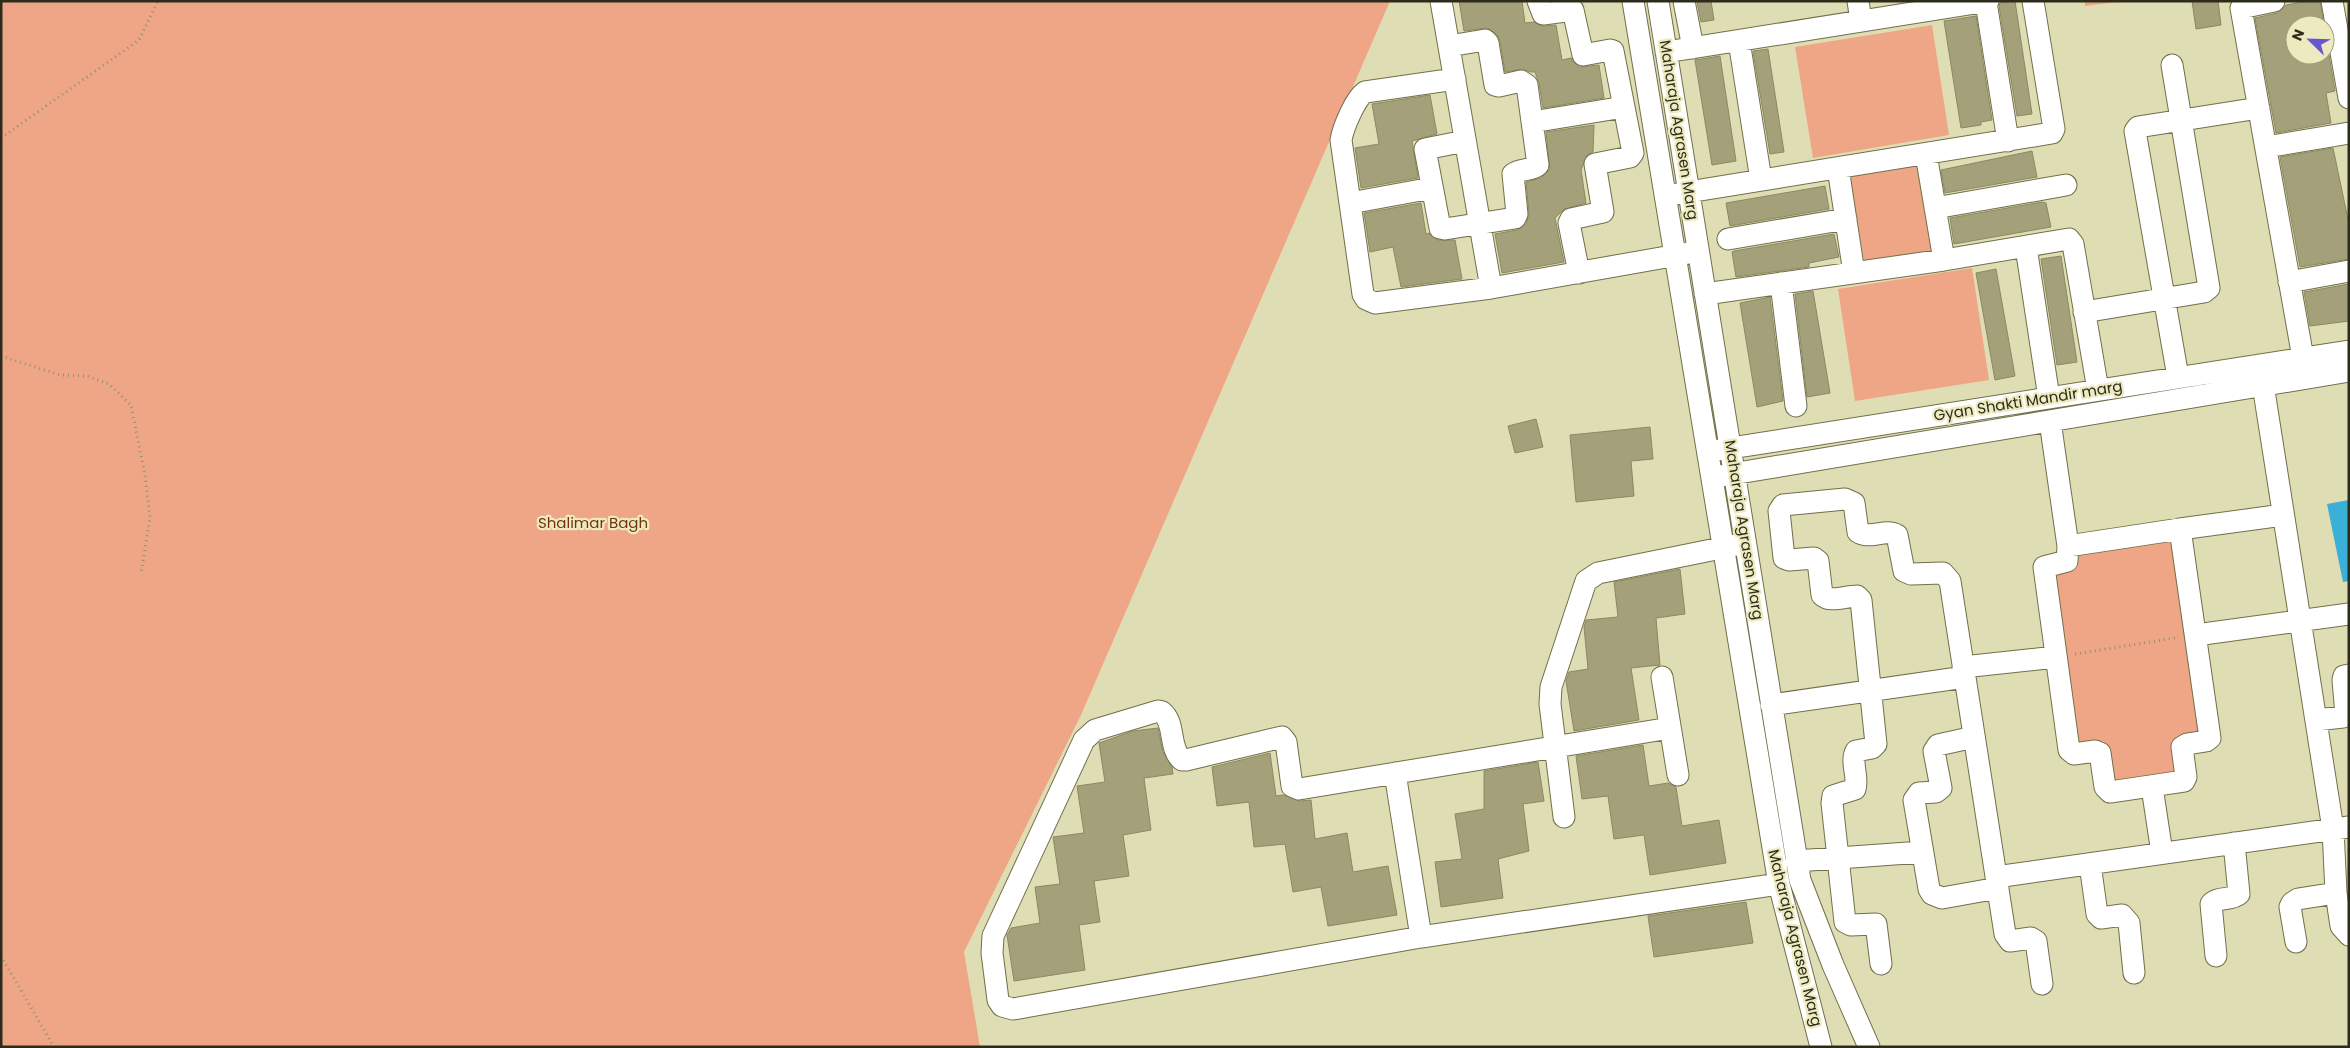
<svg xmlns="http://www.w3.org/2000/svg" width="2350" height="1048" font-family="Poppins,sans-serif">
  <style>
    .green { fill: #efa686 }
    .water { fill: #3ab0d8 }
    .building { fill: #a4a17a; stroke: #8b8962 }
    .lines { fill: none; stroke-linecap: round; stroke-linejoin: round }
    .minor-casing { stroke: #726f49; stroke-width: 23 }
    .path { stroke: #929172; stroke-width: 3; stroke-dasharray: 1 4; stroke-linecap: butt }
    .minor { stroke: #fff; stroke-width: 21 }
    .labels { text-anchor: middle; stroke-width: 4.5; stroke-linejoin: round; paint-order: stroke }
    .street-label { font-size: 15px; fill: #2d2c1b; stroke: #edeac0 }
    .park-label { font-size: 15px; fill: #75320d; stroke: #edeac0 }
  </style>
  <rect width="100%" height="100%" fill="#dfddb4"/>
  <path class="green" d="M1,1H1390L1081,715L964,952L980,1047H1Z
    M2085,1H2126L2085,6Z
    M1932,25L1949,135L1813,158L1795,47Z
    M1918,163L1933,251L1864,263L1850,175Z
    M1972,268L1989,380L1855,401L1838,289Z
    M2174,535L2204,735L2174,740L2180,777L2112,788L2104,741L2076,745L2049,570L2073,551Z"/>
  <path class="water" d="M2349,500V581L2343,582L2327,504Z"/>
  <path class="building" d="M1459,1H1522L1525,23L1534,22L1544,26L1556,25L1562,60L1571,58L1579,67L1599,65L1604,98L1543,108L1539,83L1535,72H1531L1523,69L1505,72L1500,41L1497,35L1488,28L1464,31Z
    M1711,1L1714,20L1701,22L1697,2Z
    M2015,1L2032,114L2017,116L1999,6L2000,3Z
    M2192,1H2218L2221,25L2196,29Z
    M2308,1H2320L2324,25H2295V55H2329L2335,91L2326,93L2331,123L2276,133L2255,18L2277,13L2286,5Z
    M1976,16L1992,120L1981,122V125L1961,128L1944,21Z
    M1768,49L1784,152L1770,154L1753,51Z
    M1720,56L1736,161L1712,165L1695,60Z
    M1430,95L1437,134L1412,141L1418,178L1361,188L1355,148L1379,144L1372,104Z
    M1594,125L1593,152L1587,155L1581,170L1586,203L1564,209L1555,218L1564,262L1502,273L1495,234L1517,230L1526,224L1529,213L1526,182L1541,178L1550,169L1546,132Z
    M2333,148L2349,224V259L2300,267L2280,157Z
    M2032,151L2037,177L1945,193L1941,170Z
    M1825,186L1829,209L1730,226L1726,203Z
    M2042,202L2046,203L2051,227L1954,244L1950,218Z
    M1421,203L1426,234L1429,233L1438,240H1455L1462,279L1401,287L1393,247L1370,252L1364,213Z
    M1834,234L1839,257L1809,263V267L1736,277L1732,252L1734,251Z
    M2061,256L2077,362L2057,365L2041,259Z
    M1996,269L2015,376L1995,380L1976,273Z
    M2349,284V321L2310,326L2304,292Z
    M1813,291L1830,393L1807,397L1795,294Z
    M1770,297L1783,401L1757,407L1740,303Z
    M1536,419L1543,447L1515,453L1508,426Z
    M1650,427L1653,459L1631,461L1634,496L1576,502L1570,435Z
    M1680,569L1685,614L1656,618L1660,665L1631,668L1639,720L1574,731L1566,681L1569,672L1588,669L1584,627L1586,620L1618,617L1614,582Z
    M1158,728L1163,752L1172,767L1173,774L1144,778L1151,830L1123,835L1129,876L1094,881L1100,922L1079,925L1085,970L1014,981L1007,935L1011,928L1040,923L1035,887L1060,884L1053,837L1084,833L1077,786L1105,782L1099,743L1133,731Z
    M1643,745L1649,786L1668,783L1676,787L1682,826L1719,820L1726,863L1650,875L1644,835L1614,839L1608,796L1582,799L1576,756Z
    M1270,753L1276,796L1283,795L1300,801L1311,800L1315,839L1347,833L1353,872L1388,866L1397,915L1328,926L1321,887L1293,892L1285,844L1254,847L1249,802L1217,806L1212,767Z
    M1538,762L1544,801L1523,804L1529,851L1498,859L1503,898L1441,907L1435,862L1462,859L1455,814L1484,809V771Z
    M1746,902L1753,943L1654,957L1648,916Z"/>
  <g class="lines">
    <defs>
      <path id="minor" d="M1441,1L1491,288L1689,253
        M1538,1L1543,14L1573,10L1583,55L1610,50L1613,51L1633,153L1630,157L1595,164L1603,212L1571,219L1569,223L1579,273
        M1633,1L1779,884L1821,1047
        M1658,1L1800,880L1833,965L1869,1047
        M1684,1L1693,48
        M1858,1L1861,21
        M2274,1L2241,8L2303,358
        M2332,1L2349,98
        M1986,2L2008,141
        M1739,41L1761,180
        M1449,46L1485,40L1488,43L1495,85L1499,86L1521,81L1527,85L1538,165C1532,171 1520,168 1513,174L1517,214L1515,218L1445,229L1440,228L1425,149L1465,141
        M1666,52L1988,1
        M1455,79L1365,92C1355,99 1343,128 1341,140L1363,294L1366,299L1375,303L1491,288
        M1532,122L1624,107
        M2266,147L2349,133
        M1926,154L1944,260
        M1838,168L1854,273
        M1676,194L2052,133L2054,129L2033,1
        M1350,203L1432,188
        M1935,208L2066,185
        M1728,239L1846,219
        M2026,247L2049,398
        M2289,282L2349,271
        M1781,283L1796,406
        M1705,294L1944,260L2069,239L2073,244L2098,390
        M2084,312L2204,292L2209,288L2172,65
        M2261,372L2333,829L2336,893L2341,926L2349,935
        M2178,377L2135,131L2138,127L2259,108
        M2050,421L2068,546
        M1718,450L2349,351
        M1720,476L2349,371
        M2180,529L2210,738L2206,741L2187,744L2182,747L2186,777L2184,781L2110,792L2105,787L2100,753L2095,751L2074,754L2069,750L2044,567L2067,561L2068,546Z
        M2180,529L2283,515
        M2196,635L2349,614
        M1963,667L2056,657
        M1662,677L1678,775
        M1771,705L1965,677
        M2316,720L2343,717L2346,715L2343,680L2344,676L2349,675
        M1670,728L1299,789L1292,786L1286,742L1282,737L1186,760H1182C1168,748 1176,723 1162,712L1158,711L1095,730L1084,740L993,936L992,953L998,1000L1002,1006L1013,1009L1421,937L1779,884
        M1974,737L1938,745L1934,751L1941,788L1936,792L1919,793L1914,800L1929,889L1932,894L1942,898L1998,888
        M1395,773L1421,937
        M2152,787L2162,853
        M1564,817L1550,704L1551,687L1586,581L1598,573L1736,545
        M1796,861L1922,852
        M2090,864L2097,914L2101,918L2122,915L2129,923L2134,973
        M1996,877L2349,827
        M2296,942L2290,907L2292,903L2298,899L2336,893
        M2216,956L2211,904C2218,896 2231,901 2239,894L2234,843
        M1881,964L1876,924L1851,925L1845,922L1832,803L1833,796L1855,789C1859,777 1850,762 1856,751L1872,748L1876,744L1861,600L1857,596C1846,596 1830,603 1822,595L1818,561L1814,558L1789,560L1784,558L1779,511L1783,505L1845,499L1854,503L1858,532C1870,540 1885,528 1897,535L1904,571L1911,574L1943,573L1950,581L2005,934L2010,941L2031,938L2036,941L2042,984"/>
    </defs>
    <use href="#minor" class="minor-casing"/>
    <path class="path" d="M1,138L139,40L158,1
      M1,356L60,375L87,376L109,384L131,405L145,475L150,518L141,574
      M2075,654L2175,638
      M1,956L54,1047"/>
    <use href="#minor" class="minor"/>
  </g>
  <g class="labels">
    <g class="street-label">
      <text transform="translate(1679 130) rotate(81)" y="5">Maharaja Agrasen Marg</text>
      <text transform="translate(2028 401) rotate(-9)" y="5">Gyan Shakti Mandir marg</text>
      <text transform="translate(1744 530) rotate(81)" y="5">Maharaja Agrasen Marg</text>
      <text transform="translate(1795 938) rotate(76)" y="5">Maharaja Agrasen Marg</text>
    </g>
    <g class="park-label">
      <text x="593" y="528">Shalimar Bagh</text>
    </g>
  </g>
  <rect width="2350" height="1048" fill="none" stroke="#2d2c1b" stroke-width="5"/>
  <g transform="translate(2310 40) rotate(293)"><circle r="24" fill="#edeac0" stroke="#a09e7e"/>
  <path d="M0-4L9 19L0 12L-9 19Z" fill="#6756cf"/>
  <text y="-8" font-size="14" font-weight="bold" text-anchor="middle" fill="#2d2c1b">N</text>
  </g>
</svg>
